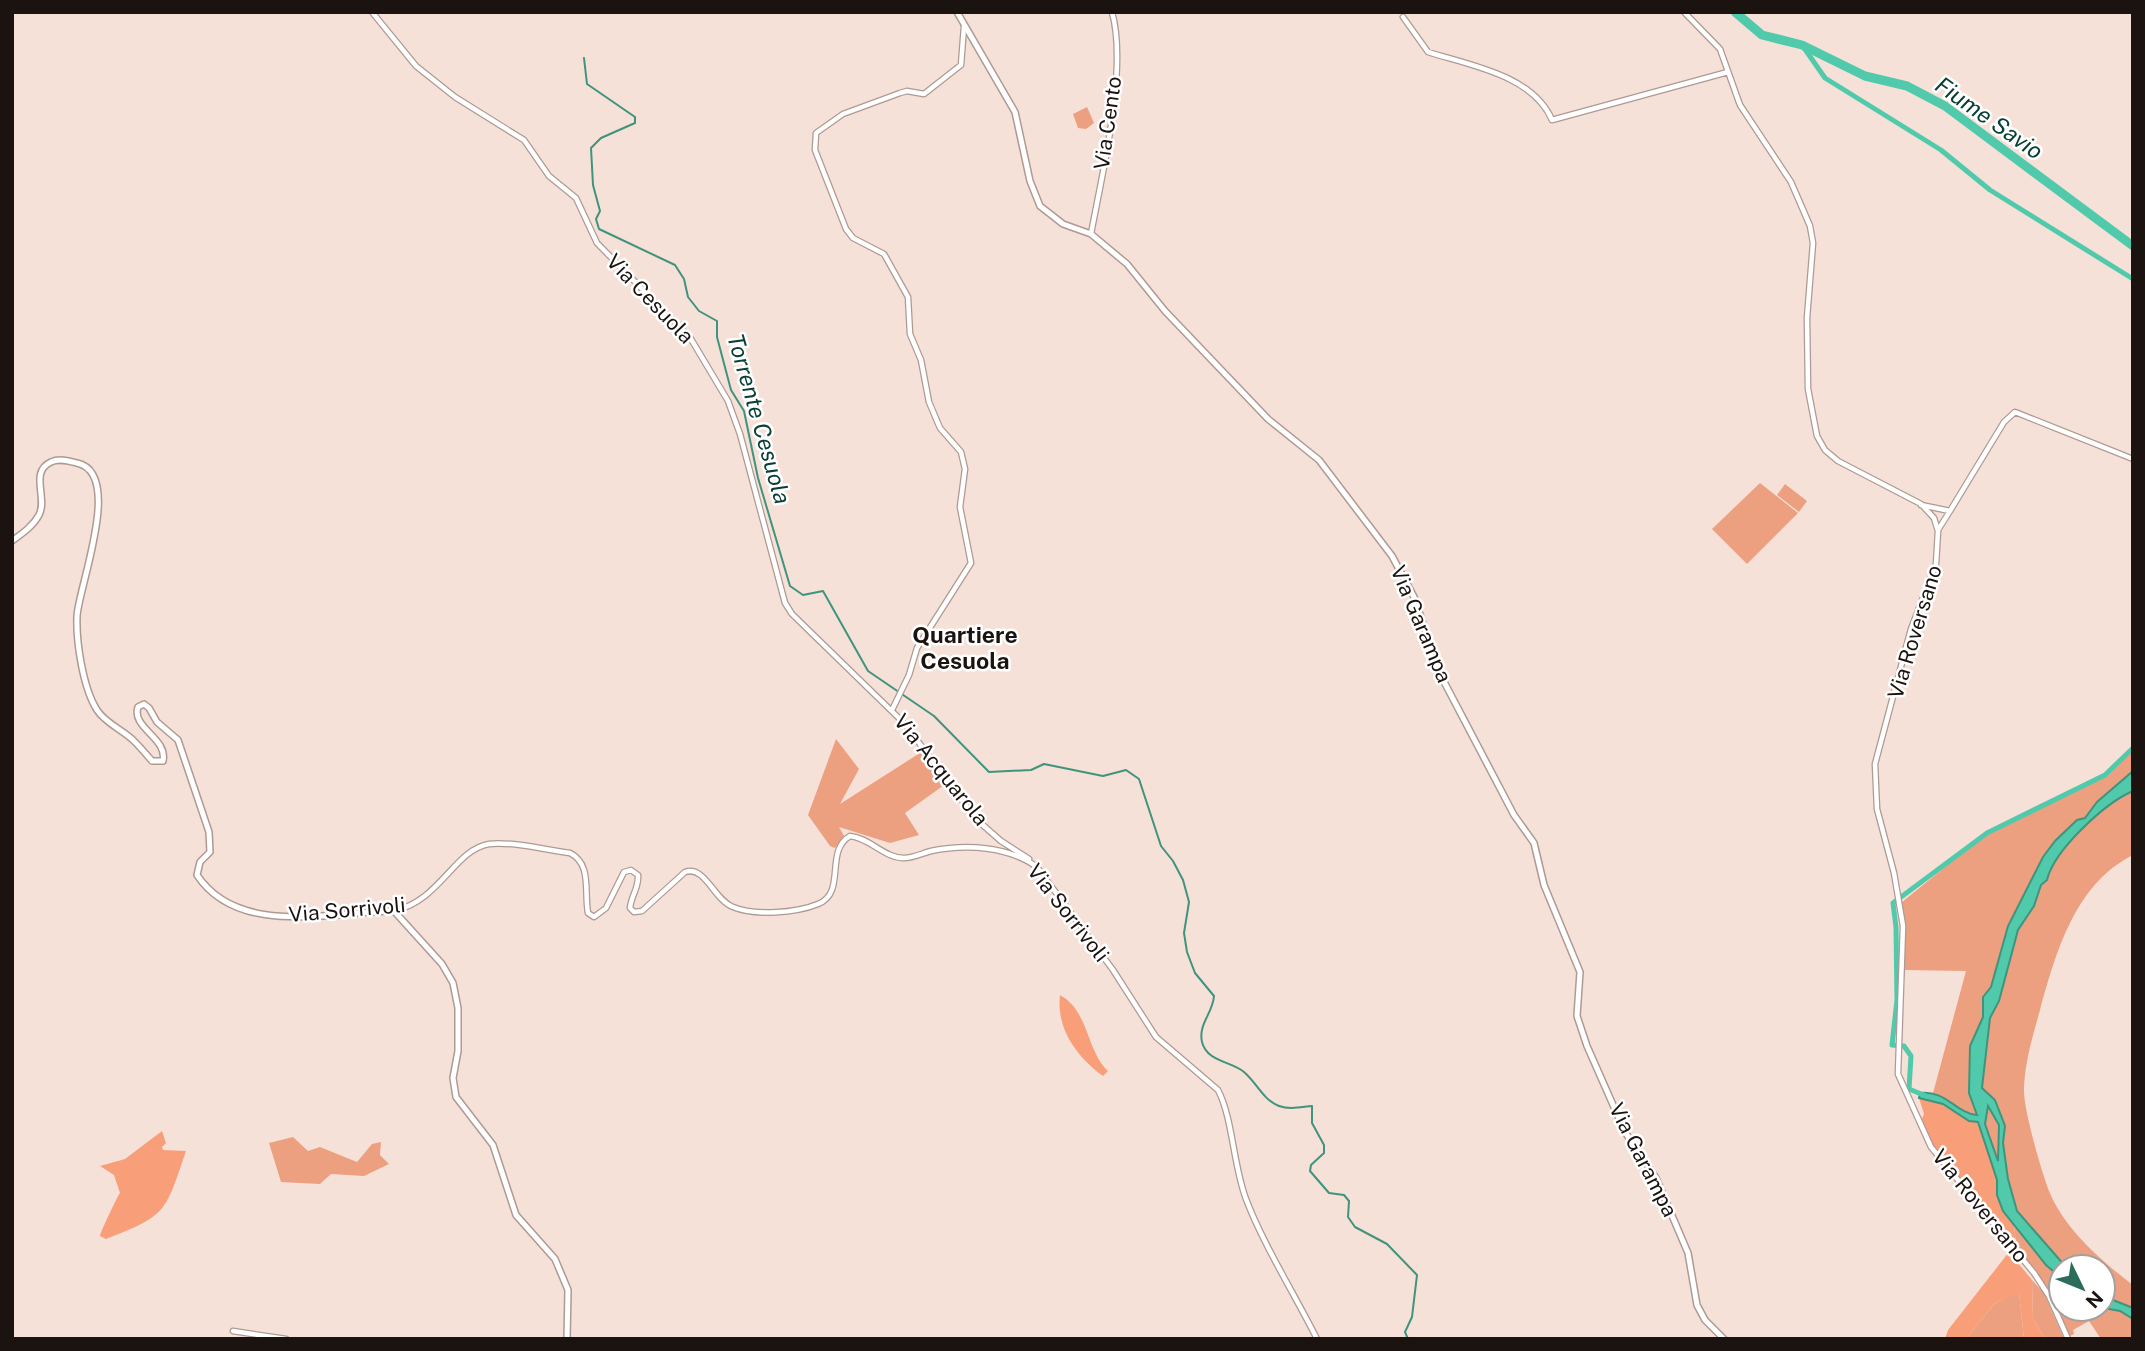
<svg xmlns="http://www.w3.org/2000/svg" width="2145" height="1351" font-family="'Public Sans',sans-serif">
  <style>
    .green { fill: #eda080 }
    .forest { fill: #f89f7a }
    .water { fill: #50caab; stroke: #40937c; stroke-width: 2; fill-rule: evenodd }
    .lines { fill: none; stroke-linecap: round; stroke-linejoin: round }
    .stream { stroke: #40937c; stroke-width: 2 }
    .canal { stroke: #50caab; stroke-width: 5 }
    .river { stroke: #50caab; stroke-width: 9 }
    .minor-casing { stroke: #ae9a92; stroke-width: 7 }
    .tertiary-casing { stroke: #ae9a92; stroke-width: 8 }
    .minor { stroke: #fff; stroke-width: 4.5 }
    .tertiary { stroke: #fff; stroke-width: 5 }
    .labels { text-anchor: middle; stroke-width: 5; stroke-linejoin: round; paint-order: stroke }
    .street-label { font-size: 21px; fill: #1a1310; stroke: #fff }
    .water-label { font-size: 23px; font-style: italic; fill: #094034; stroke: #fff }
    .neighbourhood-label { font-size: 23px; font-weight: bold; fill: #1a1310; stroke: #fff }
  </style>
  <rect width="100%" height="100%" fill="#f6e1d8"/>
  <path class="green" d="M1087,107L1094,123L1086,129L1078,128L1073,114Z
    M1760,483L1798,513L1747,564L1712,529Z
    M1785,484L1807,501L1799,512L1777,495Z
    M836,739L859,769L840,804L923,751L947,783L905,813L919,835L890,843L839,827L844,836L835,848L830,846L808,815Z
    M2133,750V771L2097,802L2085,818L2077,820L2055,841L2043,857L2008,926L1991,987L1983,997V1017L1970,1054L1969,1093L1978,1116C1961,1113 1950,1098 1933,1093L1966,971L1905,970L1902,902L1987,833L2107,776Z
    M2133,791V855C2075,884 2056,952 2040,1010C2033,1035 2025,1061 2024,1088C2023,1108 2041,1170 2049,1191C2064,1228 2101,1261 2133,1285V1308L2103,1296V1267H2066L2017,1211L2008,1179L2003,1143L2005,1126L1996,1100L1982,1088L1990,1018L1999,1001L2018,930L2041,885L2047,880C2054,850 2105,803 2133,791Z
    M1988,1105L1999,1125L1998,1163L1985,1124Z
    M293,1137L308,1151L320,1147L357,1162L372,1144L381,1142L380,1155L389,1164L364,1176L331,1174L320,1184L281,1182L269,1143Z
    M2014,1225L2046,1265L2061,1278V1309L2103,1308L2120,1311L2133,1319V1339H2101L2089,1321L2073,1330L2074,1334L2068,1337L2049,1293L2012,1247L2016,1245Z
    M2032,1280L2044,1293L2064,1339H2045L2033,1319Z
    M2019,1292L2024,1339H1966L1994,1304Z"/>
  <path class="forest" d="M1060,995C1089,1011 1086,1050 1108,1071L1103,1076C1077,1057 1056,1029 1060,995Z
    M1919,1098L1943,1104L1969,1121L1978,1122L1997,1180V1195L2003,1211L2014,1225L2016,1245L2012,1247L1932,1147L1921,1121L1924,1114Z
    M162,1131L166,1143L162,1147L163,1150L186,1151C165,1212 168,1215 106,1239L100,1236C100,1233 117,1197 120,1193L114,1175L100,1166L125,1159Z
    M2009,1252L2032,1280L2033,1319L2045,1339H2024L2019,1293L1994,1304L1966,1339H1945L1948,1330Z"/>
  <path class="water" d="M2133,771V791C2105,803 2054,850 2047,880L2041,885L2034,906L2018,930L1999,1001L1990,1018L1982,1088L1995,1100L2005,1126L2003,1143L2008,1179L2017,1211L2066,1267H2061V1278L2046,1265L2003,1211L1997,1195V1180L1978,1122L1969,1121L1943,1104L1919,1098L1920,1093C1947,1090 1955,1113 1977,1115L1969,1093L1970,1046L1983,1017V997L1991,987L2008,926L2043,857L2055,841L2077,820L2085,818L2097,802ZM1988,1106L1999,1125L1998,1161L1985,1124Z
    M2103,1296L2133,1308V1319L2120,1311L2103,1308Z"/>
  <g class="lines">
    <path class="stream" d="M584,58L587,84L635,117V123L601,138L591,148L593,185L600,211L596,219L599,229L675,265L684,279L688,297L699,311L717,321V337L731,390L744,411L758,478L790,586L803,595L823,591L868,671L934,716L989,772L1031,770L1044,764L1103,776L1126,770L1139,779L1161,846L1173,861L1183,880L1189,902L1184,933L1187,952L1195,973L1214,996C1213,1013 1198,1024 1202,1042C1207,1062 1231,1061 1244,1072C1257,1083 1263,1100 1279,1106C1290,1110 1301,1107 1312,1106V1123L1324,1145V1153L1311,1165L1310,1171L1329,1193L1344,1195L1349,1201L1348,1217L1355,1227L1387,1244L1417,1275L1412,1317L1405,1332L1408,1339"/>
    <path class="canal" d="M1802,45L1825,78L1941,150L1990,190L2133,279
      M1926,1096L1909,1089L1911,1056L1904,1046L1892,1045L1897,1000L1896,927L1893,903L1987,833L2105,775L2133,748"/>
    <path class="river" d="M1735,12L1762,35L1802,45L1865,76L1907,86L1945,106L2133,246"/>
    <defs>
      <path id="minor" d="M372,12L416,66L455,97L524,140L549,176L576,198L597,243L691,339L728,401L740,434L785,603L792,614L905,724L976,819L1001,841L1029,859
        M1684,12L1720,49L1740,105L1791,182L1810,226L1813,243L1807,318L1808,389L1817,436L1825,450L1838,461L1921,504L1934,518L1938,531L1936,564L1911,629L1875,764L1877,809L1894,873L1903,926L1898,1074L1931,1147L2034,1273L2049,1296L2068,1339
        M1403,17L1428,52C1469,65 1533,75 1552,120L1728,72
        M1091,234C1102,174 1128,69 1112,12
        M1921,505L1950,511L2004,422L2015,412L2133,459
        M1938,530L1950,511
        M892,710L909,675L917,648L971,563L960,507L965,469L961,452L940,428L929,402L921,360L910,334L908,297L884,254L853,238L846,229L815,150L816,133L843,114L900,93L907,91L924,94L961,65L964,26
        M394,911C441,900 454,850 489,844C510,841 547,850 570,853C592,864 584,891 588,913L594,917L606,908L624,872L631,870L638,875C639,888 631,896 630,908L634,912L642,911L685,872C705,865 714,900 733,907C755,916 796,913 818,904C847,893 824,851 850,836C870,838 884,858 904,858C913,858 923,853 931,851C966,844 1008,846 1037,867L1113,970L1156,1037L1218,1090C1233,1119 1233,1165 1246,1199C1263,1244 1295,1295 1317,1339
        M233,1331L286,1339"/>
      <path id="tertiary" d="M957,12L1015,112L1030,181L1040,206L1063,224L1091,234L1127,264L1165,311L1268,419L1319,460L1392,556L1414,597L1441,676L1514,815L1534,843L1544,885L1580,972L1577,1016L1587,1046L1625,1132L1656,1178L1688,1253L1697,1305L1705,1320L1724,1339
        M12,541C23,533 33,526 39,515C48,498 29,472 51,462C59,458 69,461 77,463C124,473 79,585 77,616C76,642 83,688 97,710C105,723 123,730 134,741C140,747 146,754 152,761H163C168,738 131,728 138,707L144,704L149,708L157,722L178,740L209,832L210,852L200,862L197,875C238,937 331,912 394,911L442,964L453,983L458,1008V1051L453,1078L456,1097L493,1145L516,1215L555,1259L568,1290L567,1339"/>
    </defs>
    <use href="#minor" class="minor-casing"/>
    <use href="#tertiary" class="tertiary-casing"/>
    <use href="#minor" class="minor"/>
    <use href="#tertiary" class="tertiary"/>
  </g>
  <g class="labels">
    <g class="street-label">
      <text transform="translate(1108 123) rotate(-82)" y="7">Via Cento</text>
      <text transform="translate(650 299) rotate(46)" y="7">Via Cesuola</text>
      <text transform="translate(1421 624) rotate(67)" y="7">Via Garampa</text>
      <text transform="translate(1915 632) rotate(-73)" y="7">Via Roversano</text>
      <text transform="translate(941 770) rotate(51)" y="7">Via Acquarola</text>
      <text transform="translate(347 910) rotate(-5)" y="7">Via Sorrivoli</text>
      <text transform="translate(1068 913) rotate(52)" y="7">Via Sorrivoli</text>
      <text transform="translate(1643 1160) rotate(63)" y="7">Via Garampa</text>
      <text transform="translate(1980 1206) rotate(51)" y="7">Via Roversano</text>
    </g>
    <g class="water-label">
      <text transform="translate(1989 118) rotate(35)" y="8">Fiume Savio</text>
      <text transform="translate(759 419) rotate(74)" y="8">Torrente Cesuola</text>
    </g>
    <g class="neighbourhood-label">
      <text x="965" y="643">Quartiere<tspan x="965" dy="26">Cesuola</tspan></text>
    </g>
  </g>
  <rect width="2145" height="1351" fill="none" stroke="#1a1310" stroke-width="28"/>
  <g transform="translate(2082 1288) rotate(133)"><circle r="33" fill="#ffffff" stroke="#a3a19f" stroke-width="2"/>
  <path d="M0-5L12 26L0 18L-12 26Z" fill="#2b6c5b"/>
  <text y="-10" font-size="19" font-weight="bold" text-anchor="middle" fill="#1a1310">N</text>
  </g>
</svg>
